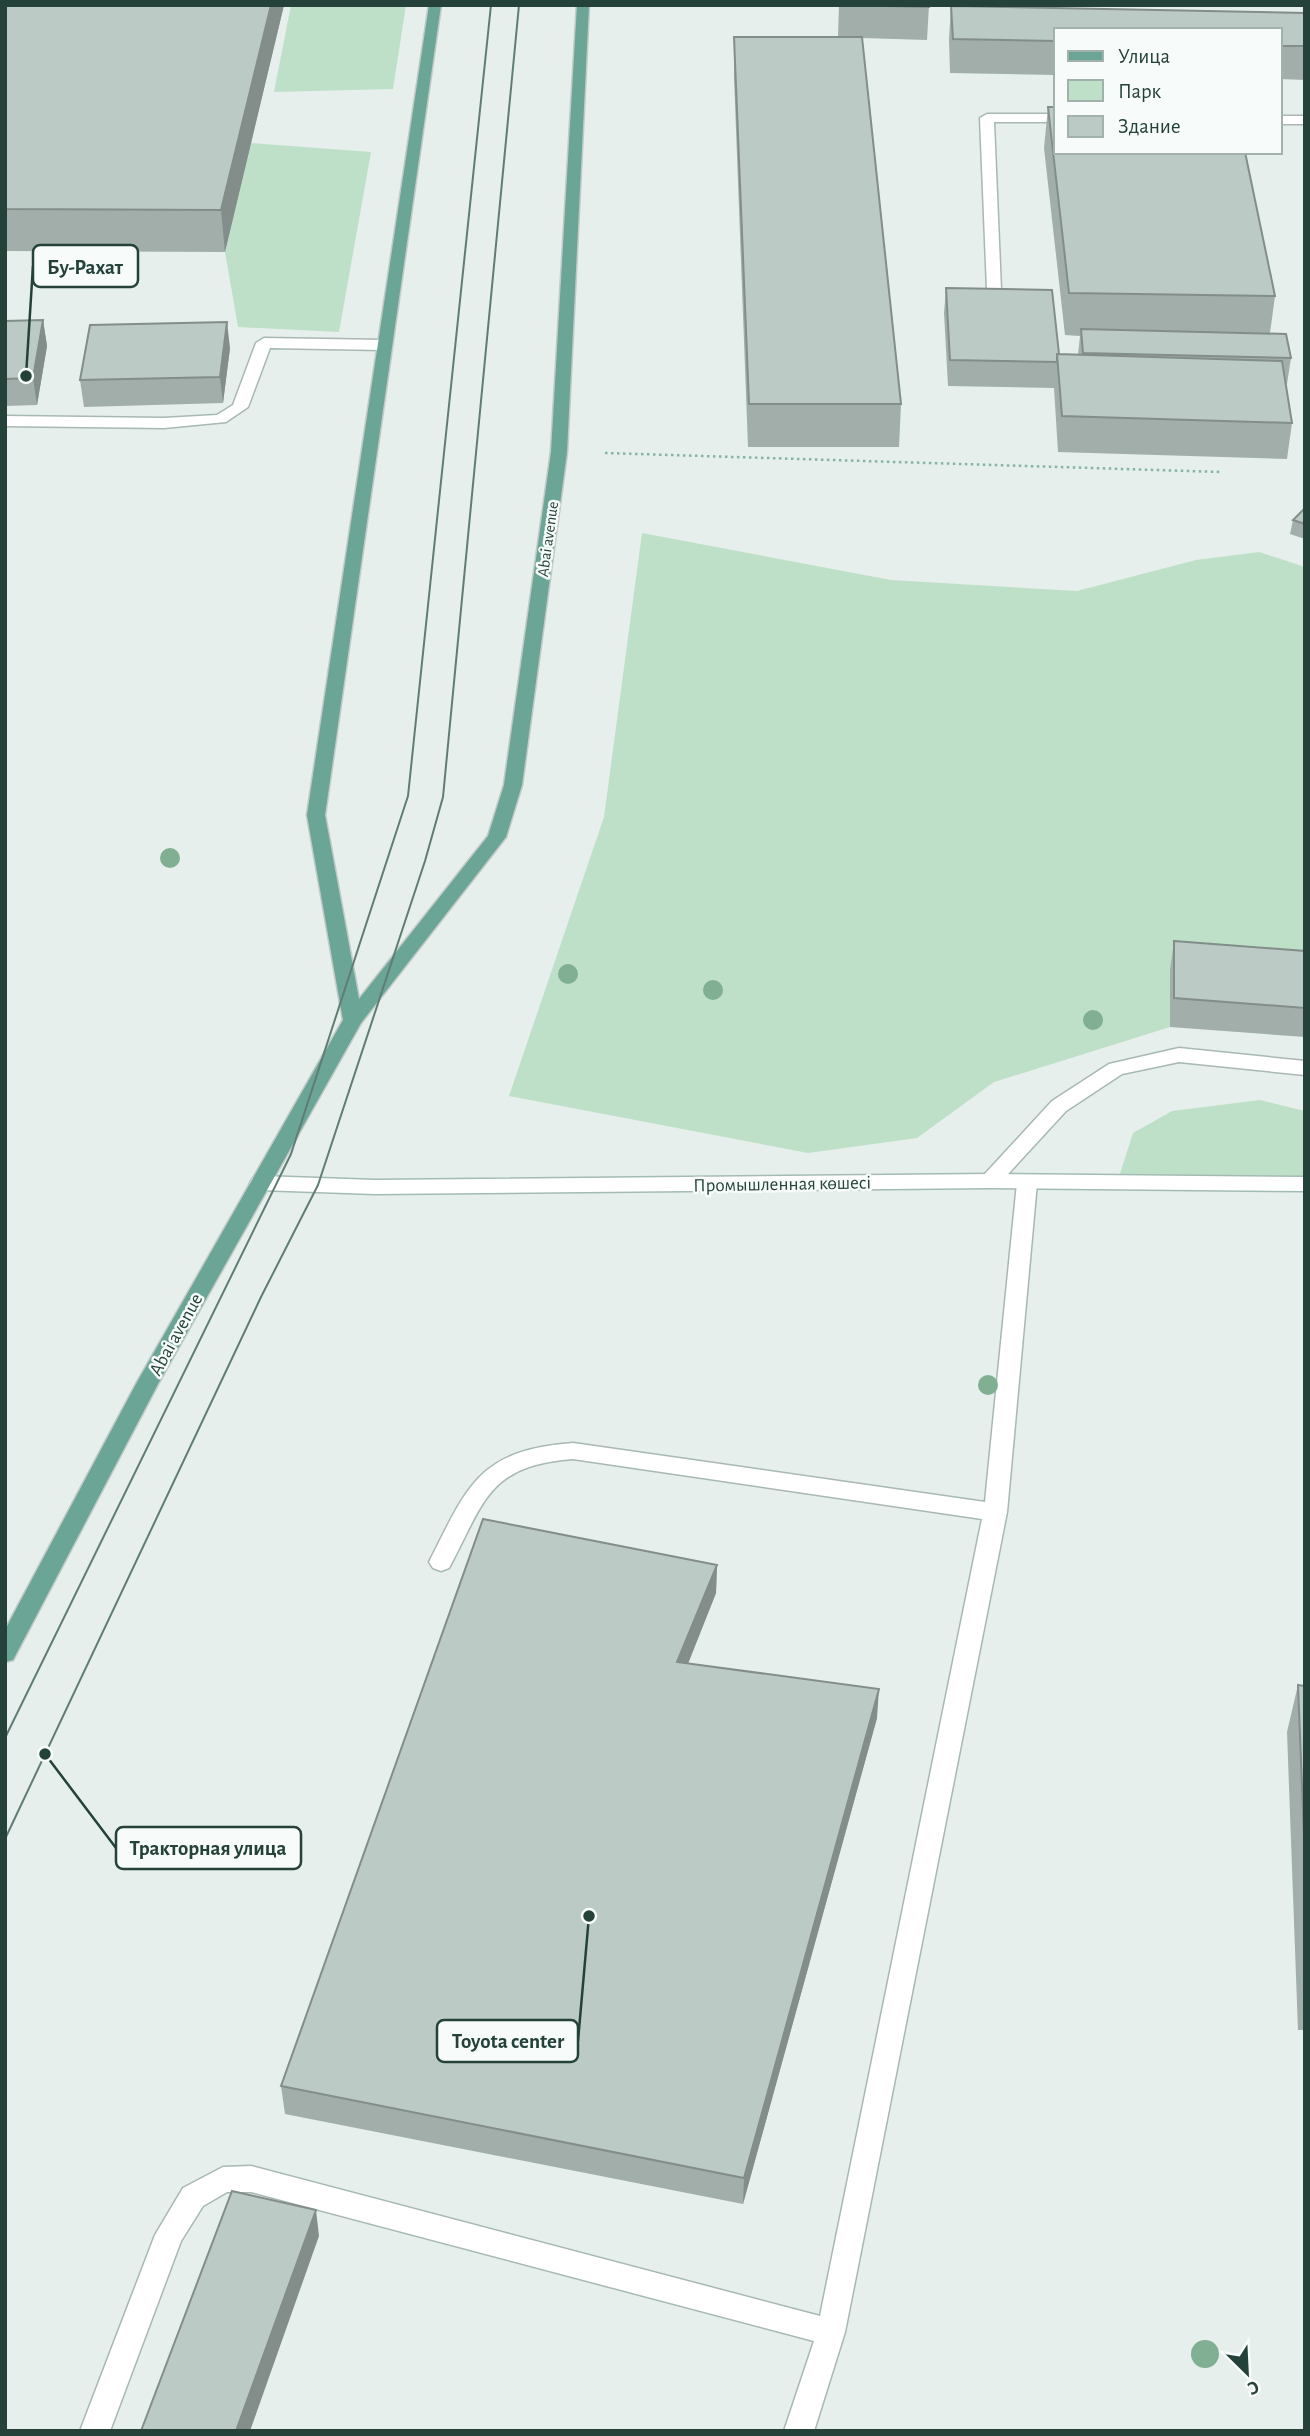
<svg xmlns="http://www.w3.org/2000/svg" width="1310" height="2436" font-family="'Alegreya Sans',sans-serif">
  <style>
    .green { fill: #bfe0c8 }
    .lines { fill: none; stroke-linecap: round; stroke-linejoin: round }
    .lane-casing { stroke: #a8b8b2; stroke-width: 3 }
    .secondary-casing { stroke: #a4bbb3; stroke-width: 3 }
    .primary-casing { stroke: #c2cac8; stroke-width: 3 }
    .path { stroke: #86b3a5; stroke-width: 2.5; stroke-dasharray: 2.5 3.5; stroke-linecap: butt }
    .lane { fill: #fff; fill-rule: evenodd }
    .secondary { fill: #fff; fill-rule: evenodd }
    .primary { fill: #6aa596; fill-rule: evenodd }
    .tram { stroke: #5f7d75; stroke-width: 2 }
    .tree { fill: #80af93 }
    .wall { fill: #a1aea9 }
    .shaded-wall { fill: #838d89 }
    .building { fill: #bbcac4; stroke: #838d89; stroke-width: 2 }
    .labels { text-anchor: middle; stroke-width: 5; stroke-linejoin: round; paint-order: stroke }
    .far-street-label { font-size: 16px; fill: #24423a; stroke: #f7fbf9 }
    .street-label { font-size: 19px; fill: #24423a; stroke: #f7fbf9 }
    .leader { fill: none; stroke: #24423a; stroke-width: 2.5 }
    .callout-dot { fill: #24423a; stroke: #f7fbf9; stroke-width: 2.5 }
    .callout { fill: #f7fbf9; stroke: #24423a; stroke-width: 2.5 }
    .callout-label { font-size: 21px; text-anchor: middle; font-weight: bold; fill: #24423a }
  </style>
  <rect width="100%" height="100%" fill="#e6efeb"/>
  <path class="green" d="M291,5H406L393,89L274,92Z
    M251,143L371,152L339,332L238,327L225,252Z
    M642,533L891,580L1077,591L1196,560L1259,552L1305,567V980L1171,970L1170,1027L994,1082L917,1138L808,1153L509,1096L604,817Z
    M1260,1100L1305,1111V1184L1117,1183L1133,1133L1172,1111Z"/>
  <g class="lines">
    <defs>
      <path id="lane" d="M987,114H1056V122H994L1002,314L995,318L988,314L980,118Z
        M1280,116H1305V124H1280Z
        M264,338L383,340L391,345L383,350L270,348L248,407L226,422L164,428L5,426V416L164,418L217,415L233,405L256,343Z
        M1179,1048L1305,1061V1075L1179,1062L1122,1074L1066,1111L997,1186H983L980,1181L983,1176L1052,1101L1109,1064Z
        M1027,1176L1034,1178L1037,1183L1007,1512L845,2332L814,2431H784L814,2341L251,2192H227L203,2206L181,2241L110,2431H80L155,2235L183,2188L223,2167L251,2166L820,2316L982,1519L573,1459C487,1466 485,1501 449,1568L441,1571L433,1568L429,1562C468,1485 479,1450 573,1443L985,1502L1017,1183L1020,1178Z"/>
      <path id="secondary" d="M990,1174L1305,1177V1191L990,1188L375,1194L260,1190L253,1188L250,1183L253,1178L260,1176L375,1180Z"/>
      <path id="primary" d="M429,5H441L325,815L359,999L488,836L504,785L551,452L577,5H589L567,452L522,785L506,837L361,1023L158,1384L13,1660L5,1662V1630L136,1384L343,1020L307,815Z"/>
    </defs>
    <use href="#lane" class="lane-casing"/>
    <use href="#secondary" class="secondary-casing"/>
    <use href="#primary" class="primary-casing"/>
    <path class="path" d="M605,453L1221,472"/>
    <use href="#lane" class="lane"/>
    <use href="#secondary" class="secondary"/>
    <use href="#primary" class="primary"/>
    <path class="tram" d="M5,1738L291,1154L408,796L491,5
      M5,1839L261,1297L318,1185L425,861L443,797L519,5"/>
  </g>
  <g class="tree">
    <circle cx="170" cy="858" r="10"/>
    <circle cx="568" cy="974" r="10"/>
    <circle cx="713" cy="990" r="10"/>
    <circle cx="1093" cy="1020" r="10"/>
    <circle cx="988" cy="1385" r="10"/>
    <circle cx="1205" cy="2354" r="14"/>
  </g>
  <path class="wall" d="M5,5H284L225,252L5,251Z
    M839,5H929L927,40L862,38L901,404L899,447H748L734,77V37H838Z
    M951,6L1305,13V80L1280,79V30H1056V75L950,73L949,39Z
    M1048,107L1275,296L1270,333L1291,358L1287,384H1286L1292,423L1287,459L1058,452L1054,388L948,386L944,313L946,288L1059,354L1078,355L1080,336L1065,335L1044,148Z
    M43,320L47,346L37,405L5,406V321Z
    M230,348L223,403L84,407L80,380Z
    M1305,508V539L1290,534L1293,520Z
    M1174,941L1305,951V1037L1170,1027V970Z
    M717,1565L716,1593L688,1664L877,1718L743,2204L285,2114L281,2086Z
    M1298,1685L1305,1686V2030H1298L1287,1732Z"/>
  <path class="shaded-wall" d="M271,5H284L225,252L221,210Z
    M43,320L47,346L37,405L33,378Z
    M227,322L230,348L223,403L220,377Z
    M717,1565L716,1593L677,1691V1662Z
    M879,1689L877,1718L743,2204L744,2178Z
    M316,2210L319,2236L250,2431H236Z"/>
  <path class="building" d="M5,5H271L221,210L5,209Z
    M841,5H929V7Z
    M951,6L1305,13V46H1280V30H1056V41L953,39Z
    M734,37H862L901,404H749Z
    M1048,107H1056V152H1245L1275,296L1069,293Z
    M946,288L1052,290L1059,354H1057V362L950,360Z
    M43,320L33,378L5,379V321Z
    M227,322L220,377L80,380L90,325Z
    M1081,329L1286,334L1291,358L1083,353Z
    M1057,354L1282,361L1292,423L1062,416Z
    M1305,508V524L1293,520Z
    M1174,941L1305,951V1008L1174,998Z
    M483,1519L717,1565L677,1662L879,1689L744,2178L281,2086Z
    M1298,1685L1305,1686V1861Z
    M232,2191L316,2210L236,2431H141Z"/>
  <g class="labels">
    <g class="far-street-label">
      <text transform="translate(547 539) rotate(-82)" y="6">Abai avenue</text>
    </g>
    <g class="street-label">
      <text transform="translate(782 1183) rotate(-1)" y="7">Промышленная көшесі</text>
      <text transform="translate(175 1334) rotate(-61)" y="7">Abai avenue</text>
    </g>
  </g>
  <path class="leader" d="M26 376L33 266M45 1754L116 1848M589 1916L578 2041"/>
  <g class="callout-dot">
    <circle cx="26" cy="376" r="7"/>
    <circle cx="45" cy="1754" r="7"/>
    <circle cx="589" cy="1916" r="7"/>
  </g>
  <g class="callout">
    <rect x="33" y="245" width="105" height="42" rx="7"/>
    <rect x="116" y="1827" width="185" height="42" rx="7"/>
    <rect x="437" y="2020" width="141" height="42" rx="7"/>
  </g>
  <g class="callout-label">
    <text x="85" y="274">Бу-Рахат</text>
    <text x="208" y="1855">Тракторная улица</text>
    <text x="508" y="2048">Toyota center</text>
  </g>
  <rect width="1310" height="2436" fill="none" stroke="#24423a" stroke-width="14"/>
  <rect x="1054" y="28" width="228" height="126" fill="#f7fbf9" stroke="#a3b1ad" stroke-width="2"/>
  <rect x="1068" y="51" width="35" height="10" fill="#6aa596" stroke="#a3b1ad" stroke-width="2"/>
  <text x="1118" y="63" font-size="21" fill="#24423a">Улица</text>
  <rect x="1068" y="80" width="35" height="21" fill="#bfe0c8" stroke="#a3b1ad" stroke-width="2"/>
  <text x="1118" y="98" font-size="21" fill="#24423a">Парк</text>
  <rect x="1068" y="116" width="35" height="21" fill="#bbcac4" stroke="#a3b1ad" stroke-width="2"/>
  <text x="1118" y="133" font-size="21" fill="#24423a">Здание</text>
  <g transform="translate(1247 2373) rotate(156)" stroke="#f7fbf9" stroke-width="5" paint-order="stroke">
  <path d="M0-5L12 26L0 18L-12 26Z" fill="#24423a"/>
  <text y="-10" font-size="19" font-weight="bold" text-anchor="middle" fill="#24423a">С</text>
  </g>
</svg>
